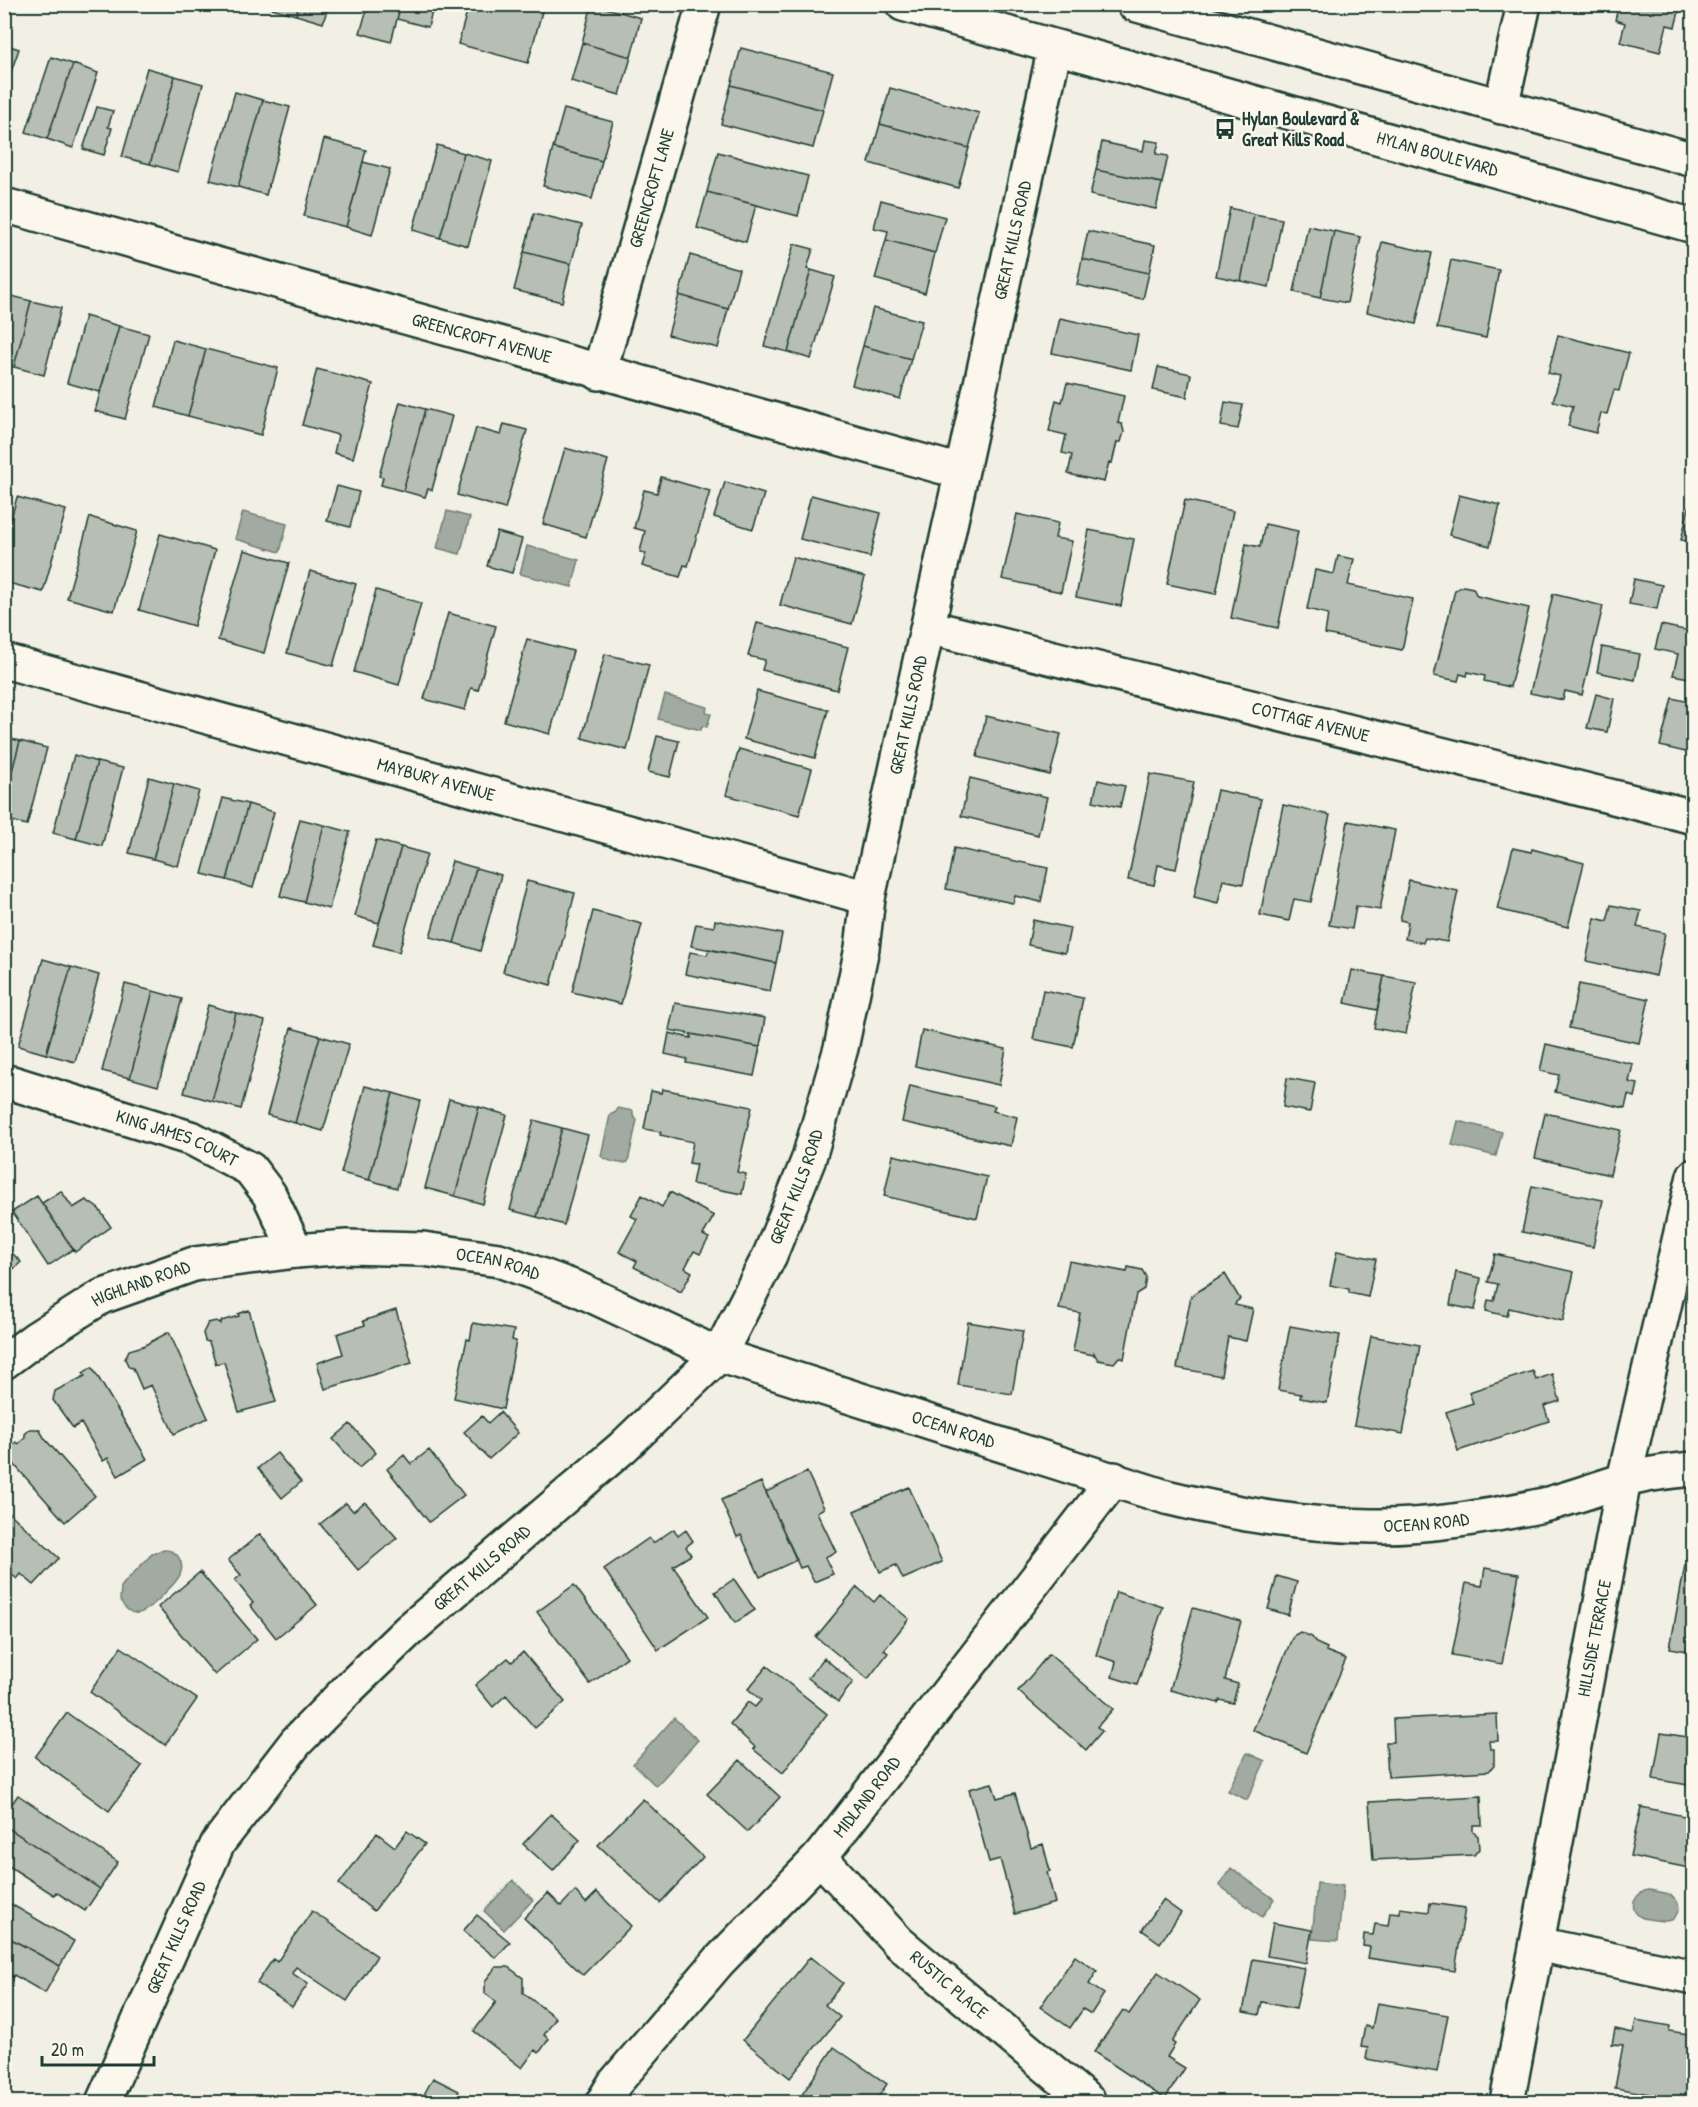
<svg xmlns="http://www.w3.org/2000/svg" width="1698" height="2107" font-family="'Patrick Hand',sans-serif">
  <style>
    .water { fill: #a2aba1; stroke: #6e7f75; stroke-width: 1.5 }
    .building { fill: #b7beb3; stroke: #1f3d34; stroke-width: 1.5 }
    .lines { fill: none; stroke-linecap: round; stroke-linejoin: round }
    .minor-casing { stroke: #1f3d34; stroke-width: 38 }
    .primary-casing { stroke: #1f3d34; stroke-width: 38 }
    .minor { stroke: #fbf7ec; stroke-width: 33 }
    .primary { stroke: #fbf7ec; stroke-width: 33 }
    .labels { text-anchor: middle; stroke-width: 4.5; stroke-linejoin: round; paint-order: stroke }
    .poi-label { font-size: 18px; font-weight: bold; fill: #1f3d34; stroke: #fbf7ec; text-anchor: start }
    .street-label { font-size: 18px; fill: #1f3d34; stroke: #fbf7ec }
  </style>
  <rect width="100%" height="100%" fill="#f2f0e5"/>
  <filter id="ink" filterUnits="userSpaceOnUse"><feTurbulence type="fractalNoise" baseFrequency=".0167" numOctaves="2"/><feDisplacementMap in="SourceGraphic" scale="12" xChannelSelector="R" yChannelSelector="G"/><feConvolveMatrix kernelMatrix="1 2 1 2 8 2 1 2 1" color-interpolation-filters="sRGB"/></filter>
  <g filter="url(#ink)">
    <path class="water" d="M447,511L470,517L460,554L437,548Z
      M243,512L287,524L280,552L235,539Z
      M527,546L579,560L572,587L520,574Z
      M665,695L707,707L706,713L711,714L707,727L702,726L701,730L658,719Z
      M618,1108L633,1111V1116L637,1120L628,1162C621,1165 607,1161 601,1156L610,1115L616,1112Z
      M1458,1121L1502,1132L1496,1156L1452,1145Z
      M164,1550C170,1550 176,1552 179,1558C188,1573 173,1584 164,1594C150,1608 134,1626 120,1600L121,1587L125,1582L152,1554Z
      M674,1718L698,1740L656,1786L633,1764Z
      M1247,1753L1265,1761L1247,1800L1228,1791Z
      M1231,1868L1274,1899L1262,1917L1219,1885Z
      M513,1880L533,1900L504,1930L484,1911Z
      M1317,1883L1343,1886L1338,1941L1312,1939Z
      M1649,1890C1662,1893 1678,1892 1679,1909L1674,1919C1667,1922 1662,1921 1655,1920C1651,1919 1645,1919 1641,1917C1626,1909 1636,1891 1649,1890Z"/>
    <path class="building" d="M269,4H299L296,15L268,7Z
      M299,4H329L323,23L296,15Z
      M364,4H401L391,42L360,33L367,9L363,8Z
      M401,4H434L428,27L397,19Z
      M469,4H544L528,63L458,44Z
      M592,4L641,18L631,57L582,43Z
      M1619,4H1666L1680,8L1675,27L1667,25L1660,52L1620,42L1625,23L1615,20Z
      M582,43L631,57L620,95L571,81Z
      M4,44L19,49L4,92Z
      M741,48L833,72L823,110L731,85Z
      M51,57L73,64L47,139L26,132Z
      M73,64L98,73L73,148L47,139Z
      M147,68L175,76L150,164L122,157Z
      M175,76L203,84L178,172L150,164Z
      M731,85L823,110L813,148L721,124Z
      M890,88L979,113L969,148L880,124Z
      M235,92L263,100L238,187L210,180Z
      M263,100L290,107L266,195L238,187Z
      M97,107L113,111L108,127L112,128L104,155L83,149Z
      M564,109L613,122L602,161L553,148Z
      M880,124L969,148L958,188L869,163Z
      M324,139L366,150L346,227L304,216Z
      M1145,140L1159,142L1156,154L1168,156L1162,183L1096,170L1102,142L1143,151Z
      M437,145L464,153L440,238L413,230Z
      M553,148L602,161L592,199L543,186Z
      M718,152L808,176L798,216L707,192Z
      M464,153L492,161L468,246L440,238Z
      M363,162L390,169L372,235L346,227Z
      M1096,170L1162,183L1156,209L1090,195Z
      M707,192L756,205L746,242L697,228Z
      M881,200L945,217L935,253L886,240L888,231L874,228Z
      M1230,208L1254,214L1241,281L1216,276Z
      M534,213L582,225L571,264L524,252Z
      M1254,214L1282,219L1269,287L1241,281Z
      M1308,226L1334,231L1320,298L1294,292Z
      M1088,231L1155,245L1149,273L1082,259Z
      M1334,231L1361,237L1347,303L1320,298Z
      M886,240L935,253L925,293L875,279Z
      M1382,242L1432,253L1416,324L1367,312Z
      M794,244L813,249L807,269L811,270L788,352L764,346Z
      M524,252L571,264L562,302L514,290Z
      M690,255L739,269L728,309L679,295Z
      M1082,259L1149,273L1143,299L1077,285Z
      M1451,260L1499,270L1486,338L1437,328Z
      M811,270L835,277L811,359L788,352Z
      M4,294L31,301L14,367L8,366L4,380Z
      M679,295L728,309L718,348L668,335Z
      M31,301L61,308L44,375L14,367Z
      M873,308L922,321L911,359L863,346Z
      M85,316L119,326L100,392L67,383Z
      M1060,318L1138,335L1131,370L1052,353Z
      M119,326L149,334L125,419L95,411Z
      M1558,335L1629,353L1619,391L1614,390L1607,414L1601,413L1596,433L1568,426L1573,406L1553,401L1560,376L1548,373Z
      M173,340L206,349L188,416L156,407Z
      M863,346L911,359L900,399L852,385Z
      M206,349L278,368L261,435L188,416Z
      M1158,367L1191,374L1187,397L1153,390Z
      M317,369L373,384L353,458L334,453L338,435L302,425Z
      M1067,383L1124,396L1118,423L1122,424L1124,432L1121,442H1117L1112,463L1109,462L1104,482L1068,474L1072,455L1062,453L1066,435L1049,431L1056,400L1062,402Z
      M400,402L425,409L403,491L381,485L383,477L379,476Z
      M1225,402L1243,405L1238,429L1221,426Z
      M425,409L452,416L432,490L428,489L425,497L403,491Z
      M504,424L527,430L505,509L457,495L476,428L501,435Z
      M565,448L608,460L586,537L543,524Z
      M661,477L710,491L688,566L684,565L680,577L642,566L646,553L640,552L645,531L634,528L644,490L657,493Z
      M725,482L764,494L753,529L714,517Z
      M337,486L359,492L350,527L327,521Z
      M1694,487V543L1681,540Z
      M811,495L881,513L870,557L800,539Z
      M1459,495L1500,505L1490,546L1449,535Z
      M17,497L66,510L43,592L4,582V544Z
      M1185,500L1233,511L1216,594L1167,584Z
      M1017,514L1058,523L1055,538L1072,541L1061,592L1002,579Z
      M90,517L137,531L114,611L67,598Z
      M1265,524L1298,531L1278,628L1231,618L1246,544L1260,547Z
      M1089,530L1134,539L1121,606L1076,597Z
      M497,532L522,539L512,573L487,566Z
      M160,534L215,550L194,626L139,610Z
      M244,550L289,563L264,653L218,640Z
      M1338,556L1354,559L1348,585L1413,599L1402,650L1325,634L1328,614L1307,609L1315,570L1334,574Z
      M793,557L865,577L852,624L780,605Z
      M310,571L356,584L333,666L287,653Z
      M1634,579L1662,585L1657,609L1629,604Z
      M1463,586L1473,588L1477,596L1529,608L1510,687L1484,681L1485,676L1468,672L1467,676L1460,674L1458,681L1434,676L1455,590Z
      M376,590L421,603L399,685L354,672Z
      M1553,594L1603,606L1582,695L1565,691L1563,700L1530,693Z
      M448,613L496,626L478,690L471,688L465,710L424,699Z
      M757,623L848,647L837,690L762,670L765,660L748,656Z
      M1661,625L1694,632V679L1673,675L1678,654L1655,649Z
      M527,639L573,651L550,734L504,721Z
      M1602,647L1640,654L1635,680L1597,672Z
      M605,654L649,665L627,750L582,738Z
      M757,691L828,710L815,758L744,739Z
      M1596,694L1614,699L1607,732L1587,728Z
      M1672,698L1694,703V754L1660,746Z
      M986,716L1061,734L1050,775L977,757Z
      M657,736L679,741L670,777L648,772Z
      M4,737L20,741L4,801Z
      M20,741L47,748L27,825L4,819V801Z
      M739,749L812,769L799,815L726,795Z
      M74,755L97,762L76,839L53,833Z
      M97,762L123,768L102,846L76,839Z
      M1150,774L1194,782L1176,869L1158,865L1154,885L1128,880Z
      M149,777L174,784L153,859L129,853Z
      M970,778L1047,797L1038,835L961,816Z
      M1098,780L1125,786L1120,807L1093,801Z
      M174,784L199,791L178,866L153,859Z
      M1217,790L1261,799L1243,884L1223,880L1218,903L1194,897Z
      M223,798L248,804L227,880L202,874Z
      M248,804L274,812L253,888L227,880Z
      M1283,805L1330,815L1311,902L1294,899L1289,921L1260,915Z
      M300,819L324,825L304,902L280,896Z
      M1348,821L1395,830L1380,910L1356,906L1352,929L1329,925Z
      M324,825L350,832L329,909L304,902Z
      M376,840L401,847L379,923L355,916Z
      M401,847L427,854L399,952L373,945Z
      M954,848L1048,868L1041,902L1015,896L1013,903L946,889Z
      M1513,848L1531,852L1532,849L1584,863L1568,927L1497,909Z
      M452,861L476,868L454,943L430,937Z
      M476,868L501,875L480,951L454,943Z
      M1409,880L1458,891L1447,942L1425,938L1423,943L1405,939L1408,922L1400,920Z
      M527,881L575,893L551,985L503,972Z
      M1611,905L1641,911L1637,927L1665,933L1656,976L1586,961L1595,918L1607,921Z
      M593,911L642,924L621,1004L572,992Z
      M715,920L782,934L776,963L691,946L696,924L714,927Z
      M1033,920L1070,928L1065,953L1028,945Z
      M709,949L776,963L770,991L685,974L690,952L707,955Z
      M43,959L71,967L46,1054L18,1046Z
      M71,967L99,975L75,1062L46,1054Z
      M1352,970L1384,976L1377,1010L1345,1003Z
      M1384,976L1416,982L1406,1034L1374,1028Z
      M125,984L153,991L130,1078L102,1071Z
      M1579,984L1649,999L1639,1043L1569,1028Z
      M1043,990L1083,998L1073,1047L1033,1039Z
      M153,991L182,999L158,1086L130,1078Z
      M675,1003L765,1018L760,1047L669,1030Z
      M208,1005L236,1013L212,1101L184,1093Z
      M236,1013L265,1021L241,1109L212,1101Z
      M291,1028L320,1036L295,1123L267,1115Z
      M922,1030L1006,1049L999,1085L915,1066Z
      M669,1033L691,1038V1034L760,1047L754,1076L686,1063L687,1059L665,1054Z
      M320,1036L349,1044L323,1131L295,1123Z
      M1546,1044L1633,1064L1629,1082L1638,1084L1635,1097L1628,1095L1625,1108L1555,1092L1559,1075L1540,1071Z
      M1287,1078L1315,1083L1310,1112L1283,1107Z
      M365,1086L393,1093L369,1180L341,1173Z
      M910,1086L995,1106L993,1111L1017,1117L1011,1146L902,1122Z
      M662,1089L752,1107L737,1172L746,1174L742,1194L692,1184L696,1164L689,1163L693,1142L660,1135L661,1132L644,1129L651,1091L661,1093Z
      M393,1093L420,1101L397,1188L369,1180Z
      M449,1099L479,1107L455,1196L425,1188Z
      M479,1107L507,1115L483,1204L455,1196Z
      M1545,1113L1621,1130L1610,1175L1535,1158Z
      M534,1120L562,1128L537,1217L510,1210Z
      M562,1128L588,1135L564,1225L537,1217Z
      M893,1155L987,1177L977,1218L884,1196Z
      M1532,1186L1603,1200L1593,1247L1522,1232Z
      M61,1191L73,1208L86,1200L99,1209L111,1227L75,1252L42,1203Z
      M670,1192L714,1216L703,1235L709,1238L705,1245L700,1254L694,1251L685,1268L692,1272L681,1292L634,1267L637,1261L619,1252L637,1219L631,1216L642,1195L662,1207Z
      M37,1196L73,1249L48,1266L12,1212Z
      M4,1245L21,1262L4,1278Z
      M1337,1251L1376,1259L1368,1297L1349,1293V1289L1330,1285Z
      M1495,1254L1574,1272L1563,1321L1509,1308L1507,1316L1486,1311L1488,1300L1494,1301L1498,1284L1488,1282Z
      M1069,1261L1127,1272L1128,1267L1142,1270L1146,1277L1144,1289L1136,1294L1124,1359L1119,1357L1114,1363L1098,1360L1094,1353V1355L1073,1351L1080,1313L1059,1309Z
      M1456,1272L1481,1278L1475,1310L1450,1305Z
      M1225,1274L1240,1299L1236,1302L1235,1305L1253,1309L1246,1341L1228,1337L1221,1376L1177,1368L1191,1296Z
      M249,1310L276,1402L239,1412L224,1362L216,1364L209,1342L205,1341L203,1333L208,1323L216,1321L221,1324V1321L239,1316L238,1314Z
      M396,1310L412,1363L325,1389L317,1363L343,1354L337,1334L365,1325L363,1321Z
      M968,1322L1023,1331L1012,1394L958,1385Z
      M473,1323L514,1330L512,1340L516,1341L503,1409L454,1398L467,1339L470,1340Z
      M1290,1326L1340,1335L1327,1403L1300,1398L1301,1394L1278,1390Z
      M169,1332L208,1418L174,1434L151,1385L142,1389L133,1368L129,1367L125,1359L129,1350L143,1346Z
      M1371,1336L1420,1345L1403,1434L1354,1425Z
      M92,1367L147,1459L118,1476L108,1458L103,1461L81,1423L73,1428L53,1400L55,1391L85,1376L83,1373Z
      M1533,1371L1536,1380L1552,1374L1560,1401L1544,1406L1549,1421L1458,1451L1446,1412L1473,1403L1469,1392Z
      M500,1412L518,1433L489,1459L464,1432L482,1416L488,1423Z
      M350,1424L376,1453L359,1468L333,1439Z
      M30,1429H39L45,1439L95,1496L65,1522L4,1453L16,1442L18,1444L25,1438V1434Z
      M429,1450L464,1495L429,1522L387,1469L404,1455L411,1464Z
      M277,1453L301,1482L282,1498L258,1468Z
      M807,1472L824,1508L817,1512L836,1552L825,1557L833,1574L814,1582L806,1566L800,1568L766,1492Z
      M761,1482L797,1560L760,1577L741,1535L737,1537L721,1500Z
      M909,1487L942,1562L903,1579L896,1565L880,1572L854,1511Z
      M365,1502L397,1538L358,1570L320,1524L346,1503L353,1511Z
      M4,1508L59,1558L34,1585L21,1574L17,1579L4,1568Z
      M674,1529L678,1536L686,1530L693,1541L686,1547L691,1555L673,1566L708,1617L658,1650L604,1569L649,1538L653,1543Z
      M260,1534L317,1605L276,1638L250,1605L253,1603L235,1580L241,1575L228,1560Z
      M1685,1565L1694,1567V1652L1670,1648Z
      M1485,1568L1519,1574L1502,1664L1452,1655L1466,1583L1482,1586Z
      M200,1572L257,1639L215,1675L158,1607Z
      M1277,1576L1297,1582L1288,1615L1268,1609Z
      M734,1579L755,1610L735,1623L715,1592Z
      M574,1585L627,1657L590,1684L537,1612Z
      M857,1587L874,1602L880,1595L909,1619L884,1650L888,1653L868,1679L816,1637Z
      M1116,1592L1163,1607L1137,1685L1112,1677L1116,1662L1096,1655Z
      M1193,1608L1241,1621L1225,1680L1238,1684L1233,1703L1220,1700L1218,1703L1170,1690Z
      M1300,1632L1312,1637L1316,1643L1327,1648L1326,1651L1346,1659L1306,1753L1253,1730L1293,1636Z
      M121,1647L197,1699L165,1745L90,1692Z
      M523,1652L565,1702L535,1728L506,1695L493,1707L475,1685L508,1658L512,1662Z
      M1049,1654L1113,1709L1097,1727L1102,1731L1086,1750L1018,1691Z
      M824,1658L853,1682L838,1702L808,1678Z
      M767,1666L827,1714L783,1773L753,1749L755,1747L730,1724L748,1702L755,1707L761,1700L748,1689Z
      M67,1713L142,1766L109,1811L35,1757Z
      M1497,1714L1498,1741H1489L1490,1749H1494V1766L1489,1771L1388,1777L1386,1742H1394L1393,1719Z
      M1661,1733L1694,1738V1786L1653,1779Z
      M740,1760L780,1797L748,1832L707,1794Z
      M992,1783L997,1798L1015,1793L1031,1848L1043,1844L1050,1871L1047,1872L1055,1903L1015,1914L1000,1859L989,1862L969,1789Z
      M18,1795L118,1862L100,1889L4,1825V1815Z
      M1481,1796L1482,1825H1473V1832L1478,1836L1479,1849L1474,1855L1373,1860L1369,1802Z
      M643,1799L703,1857L660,1903L598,1845Z
      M1641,1807L1694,1818V1869L1630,1856Z
      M551,1814L580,1840L553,1871L523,1844Z
      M4,1825L100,1889L85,1911L56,1892L54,1895L4,1863Z
      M407,1831L425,1844L374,1911L339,1884L377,1833L395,1847Z
      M575,1891L586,1903L597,1892L631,1926L583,1975L524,1918L548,1893L561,1906Z
      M4,1897L10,1901L9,1903L74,1941L60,1966L4,1935Z
      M1163,1900L1181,1913L1160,1943L1142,1930Z
      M1430,1903L1465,1908L1455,1971L1368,1958L1370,1947L1363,1946L1364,1934L1373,1935L1375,1924L1388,1926L1390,1912L1400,1913V1908L1429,1912Z
      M312,1911L377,1956L347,2001L296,1967L292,1973L308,1984L292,2007L257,1983L273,1959L277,1962Z
      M477,1915L510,1942L496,1958L463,1931Z
      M1273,1923L1312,1930L1306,1963L1267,1956Z
      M4,1935L60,1966L45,1993L14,1975L13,1977L4,1973Z
      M1075,1956L1097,1971L1089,1984L1104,1994L1091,2014L1083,2009L1070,2028L1040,2007Z
      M810,1957L843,1983L825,2005L840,2017L790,2078L743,2040Z
      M1253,1959L1304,1968L1296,2009L1262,2002L1259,2015L1243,2012Z
      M496,1967H508L523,1978V1993L556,2018L544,2035L549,2039L539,2053L535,2050L522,2068L474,2031L496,2002L485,1993V1981Z
      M1158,1972L1200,2000L1172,2042L1175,2044L1167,2057L1185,2068L1165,2099L1094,2052L1123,2010L1129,2014Z
      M1377,2003L1448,2015L1437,2072L1366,2059L1368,2048L1361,2047L1365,2026L1372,2028Z
      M1636,2020L1670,2026L1669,2031L1694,2035V2102H1649L1650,2094L1615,2088L1623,2045L1612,2044L1615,2029L1633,2033Z
      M834,2047L887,2084L875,2102H797Z
      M433,2078L459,2091L453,2102H420Z"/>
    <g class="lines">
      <defs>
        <g id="minor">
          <path d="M1501,107L1524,4"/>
          <path id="s1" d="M4,205L961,472"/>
          <path id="s2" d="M599,373L704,4"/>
          <path id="s3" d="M928,627L1694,817"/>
          <path id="s4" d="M4,661L868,898"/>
          <path id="s5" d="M12,1083L193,1139L250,1169L269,1194L296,1251"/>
          <path id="s6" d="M4,1362L35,1339L101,1297L194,1264L296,1251L347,1247L423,1249L499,1260L576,1288L719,1355L1166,1497C1236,1514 1299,1525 1372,1526C1428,1527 1485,1517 1539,1506C1567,1500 1594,1489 1622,1481C1645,1474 1669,1471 1694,1469"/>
          <path id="s7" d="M820,1857L898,1942L1089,2102"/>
          <path d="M1537,1944L1694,1977"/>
          <path id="s8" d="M103,2102L218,1843L296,1742L350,1687L408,1631L623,1447L719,1355L770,1255L808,1161L841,1048L862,948L868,898L1055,47"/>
          <path id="s9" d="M603,2102L614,2084L719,1961L820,1857L1114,1479"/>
          <path id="s10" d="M1507,2102L1624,1480L1694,1176"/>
        </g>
        <g id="primary">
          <path id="s11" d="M903,4L1694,226"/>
          <path d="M1134,4L1694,160"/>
        </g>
      </defs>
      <use href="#minor" class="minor-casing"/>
      <use href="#primary" class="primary-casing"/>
      <use href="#minor" class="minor"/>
      <use href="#primary" class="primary"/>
    </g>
  </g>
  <defs>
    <symbol id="bus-bare" viewBox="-9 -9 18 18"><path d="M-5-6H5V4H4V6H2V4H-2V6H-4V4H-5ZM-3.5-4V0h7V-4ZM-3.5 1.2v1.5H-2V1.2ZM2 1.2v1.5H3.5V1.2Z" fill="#1f3d34" stroke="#fbf7ec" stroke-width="2.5" paint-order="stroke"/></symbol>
  </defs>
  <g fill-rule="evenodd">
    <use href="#bus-bare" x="1210" y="114" width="30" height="30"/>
  </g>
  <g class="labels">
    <g class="poi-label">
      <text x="1242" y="125">Hylan Boulevard &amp;<tspan x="1242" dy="21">Great Kills Road</tspan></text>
    </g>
    <g class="street-label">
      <text dy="6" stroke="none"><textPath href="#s11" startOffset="555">HYLAN BOULEVARD</textPath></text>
      <text dy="6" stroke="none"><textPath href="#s2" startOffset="192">GREENCROFT LANE</textPath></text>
      <text dy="6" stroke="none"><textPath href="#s8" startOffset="2142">GREAT KILLS ROAD</textPath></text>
      <text dy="6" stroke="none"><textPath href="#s1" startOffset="496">GREENCROFT AVENUE</textPath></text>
      <text dy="6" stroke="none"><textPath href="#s8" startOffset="1656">GREAT KILLS ROAD</textPath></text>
      <text dy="6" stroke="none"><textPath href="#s3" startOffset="394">COTTAGE AVENUE</textPath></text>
      <text dy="6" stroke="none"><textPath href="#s4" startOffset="448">MAYBURY AVENUE</textPath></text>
      <text dy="6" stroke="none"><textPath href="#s5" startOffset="174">KING JAMES COURT</textPath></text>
      <text dy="6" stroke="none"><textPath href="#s8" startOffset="1170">GREAT KILLS ROAD</textPath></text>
      <text dy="6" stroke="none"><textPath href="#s6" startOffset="522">OCEAN ROAD</textPath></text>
      <text dy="6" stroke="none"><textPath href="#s6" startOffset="159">HIGHLAND ROAD</textPath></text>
      <text dy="6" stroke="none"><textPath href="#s6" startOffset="1008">OCEAN ROAD</textPath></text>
      <text dy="6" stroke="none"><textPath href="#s6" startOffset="1494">OCEAN ROAD</textPath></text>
      <text dy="6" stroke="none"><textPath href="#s8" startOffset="666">GREAT KILLS ROAD</textPath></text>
      <text dy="6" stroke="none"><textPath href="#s10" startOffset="472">HILLSIDE TERRACE</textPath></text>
      <text dy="6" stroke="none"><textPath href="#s9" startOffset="404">MIDLAND ROAD</textPath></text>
      <text dy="6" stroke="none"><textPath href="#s8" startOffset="180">GREAT KILLS ROAD</textPath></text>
      <text dy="6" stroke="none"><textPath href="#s7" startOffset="182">RUSTIC PLACE</textPath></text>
    </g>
  </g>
  <rect width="1698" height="2107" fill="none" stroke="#fbf7ec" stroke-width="24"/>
  <rect x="12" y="12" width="1674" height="2083" fill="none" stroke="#1f3d34" stroke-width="2" filter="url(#ink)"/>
  <path d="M42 2056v9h112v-9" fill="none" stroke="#1f3d34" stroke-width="3"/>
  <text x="51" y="2056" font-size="18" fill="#1f3d34" stroke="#fbf7ec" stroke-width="4.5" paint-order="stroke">20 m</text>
</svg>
